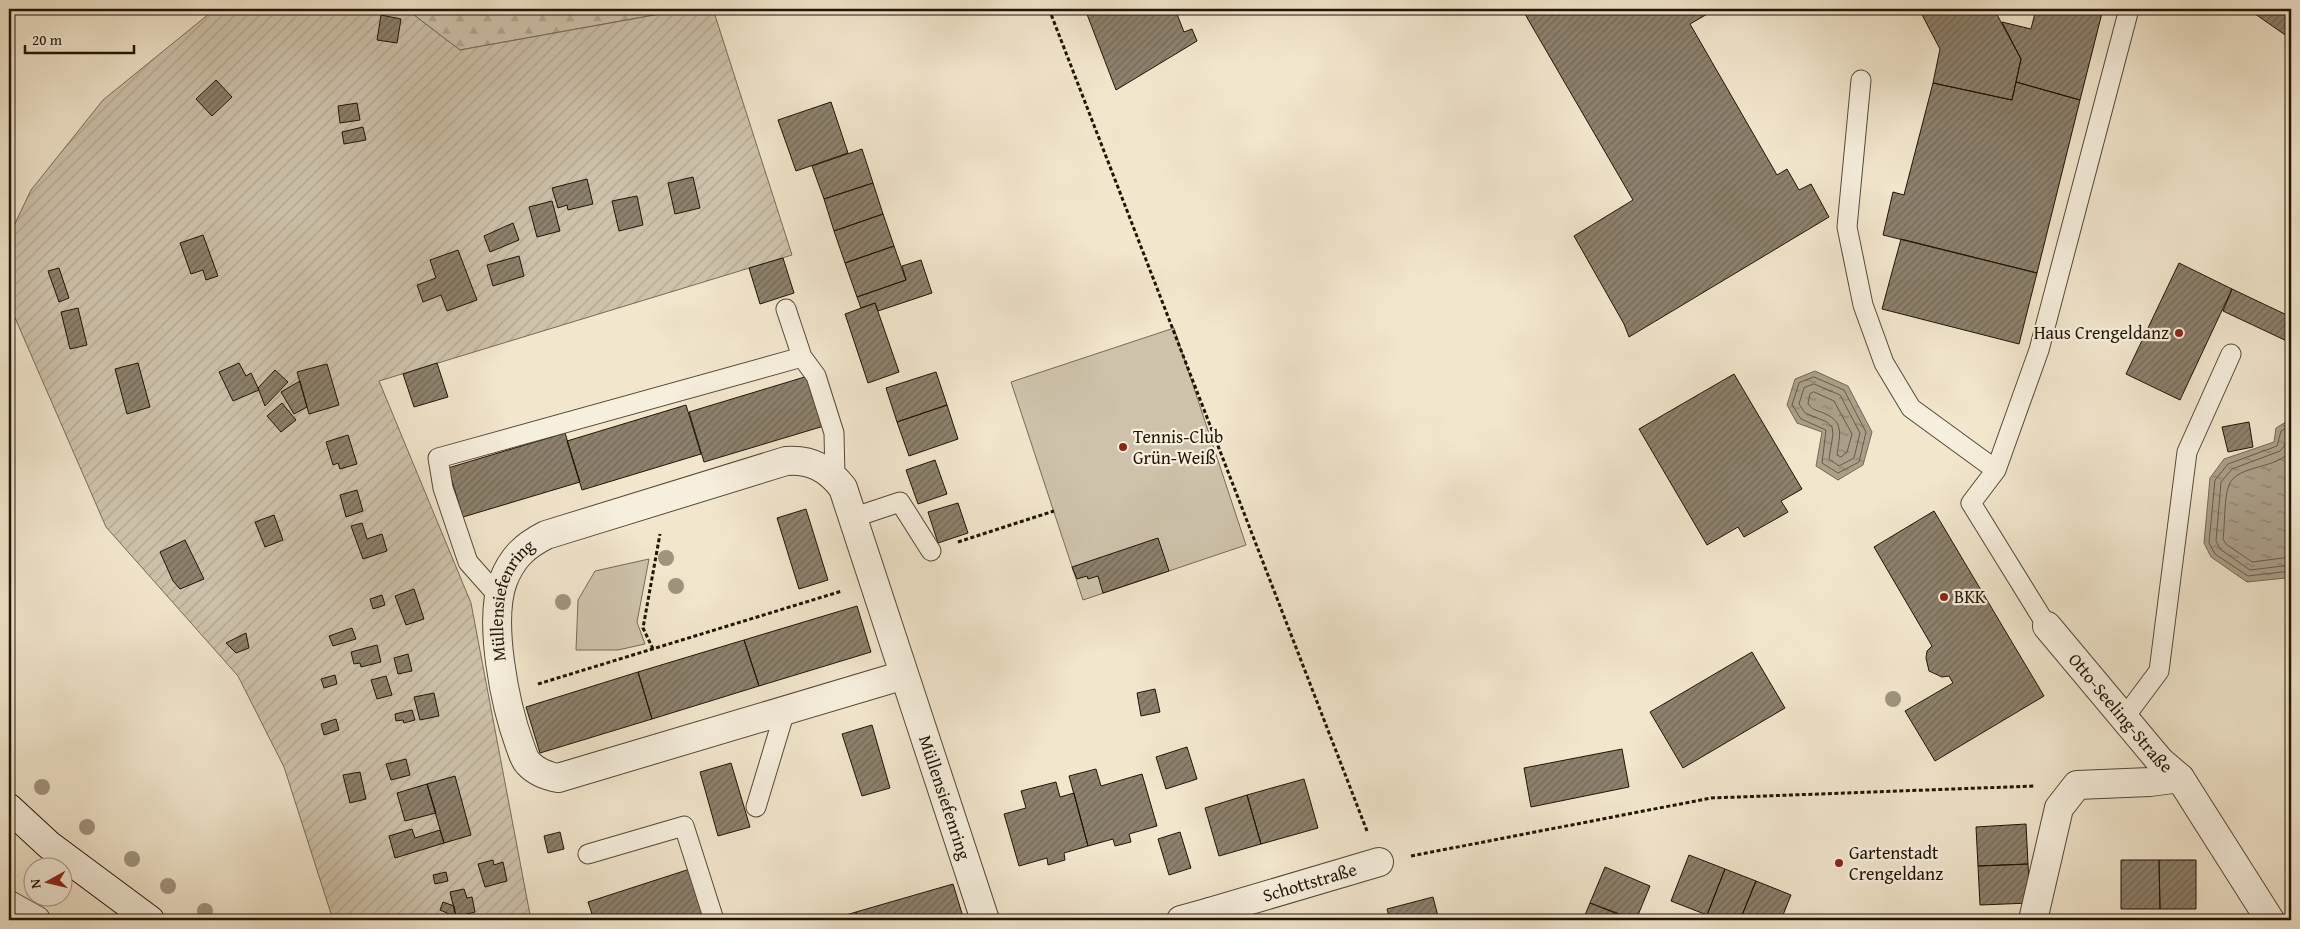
<svg xmlns="http://www.w3.org/2000/svg" width="2300" height="929" font-family="'Gentium Book Plus',serif">
  <style>
    .forest { fill: url(#forest-firs); stroke: #776b58 }
    .park { fill: #cec2ab; stroke: #776b58 }
    .garden { fill: url(#garden-furrows); stroke: #776b58 }
    .water { fill: url(#water-ripples); stroke: #736755 }
    .lines { fill: none; stroke-linecap: round; stroke-linejoin: round }
    .shore { stroke: #665a48; stroke-width: 1 }
    .building { fill: url(#building-hatch); stroke: #201406 }
    .lane-casing { stroke: #544838; stroke-width: 21 }
    .street-casing { stroke: #544838; stroke-width: 30 }
    .secondary-casing { stroke: #201406; stroke-width: 30 }
    .path { stroke: #201406; stroke-width: 3; stroke-dasharray: 4 2.5; stroke-linecap: butt }
    .lane { stroke: #f7efde; stroke-width: 19 }
    .street { stroke: #f7efde; stroke-width: 28 }
    .secondary { stroke: #f7efde; stroke-width: 28 }
    .tree { fill: #a0947f }
    .poi-dot { fill: #8f2418; stroke: #f7efde; stroke-width: 2 }
    .labels { text-anchor: middle; stroke-width: 4.5; stroke-linejoin: round; paint-order: stroke }
    .poi-label { font-size: 18px; fill: #201406; stroke: #f7efde; text-anchor: start }
    .street-label { font-size: 18px; fill: #201406; stroke: #f7efde }
  </style>
  <defs>
    <pattern id="forest-firs" width="22" height="20" patternUnits="userSpaceOnUse" patternTransform="scale(1.25)"><rect width="22" height="20" fill="#cec2ab"/><path d="M5 1l3.5 6h-7zM16 11l3.5 6h-7z" fill="#b1a692"/></pattern>
    <pattern id="garden-furrows" width="10" height="10" patternUnits="userSpaceOnUse" patternTransform="scale(1.25)"><rect width="10" height="10" fill="#cec2ab"/><path d="M-1 1l2-2M0 10L10 0M9 11l2-2" fill="none" stroke="#b1a692"/></pattern>
    <pattern id="water-ripples" width="26" height="14" patternUnits="userSpaceOnUse" patternTransform="scale(1.25)"><rect width="26" height="14" fill="#ab9f89"/><path d="M2 4q2-2 4 0t4 0M15 11q2-2 4 0t4 0" fill="none" stroke="#8b806e"/></pattern>
    <pattern id="building-hatch" width="6" height="6" patternUnits="userSpaceOnUse" patternTransform="scale(1.25)"><rect width="6" height="6" fill="#8d816d"/><path d="M-1 1l2-2M0 6l6-6M5 7l2-2" fill="none" stroke="#736858"/></pattern>
  </defs>
  <rect width="100%" height="100%" fill="#f2e6cd"/>
  <filter id="stains"><feTurbulence type="fractalNoise" baseFrequency=".004" numOctaves="4"/><feColorMatrix values="0 0 0 0 .2 0 0 0 0 .09 0 0 0 0 .02 0 0 0 .5 -.17"/></filter>
  <radialGradient id="worn" r=".72"><stop offset=".6" stop-color="#630" stop-opacity="0"/><stop offset="1" stop-color="#630" stop-opacity=".3"/></radialGradient>
  <path class="forest" d="M406,9H687L460,50Z"/>
  <path class="park" d="M1174,328L1246,545L1083,600L1011,382Z
    M649,559L637,622L645,644L618,650H576L578,600L595,571Z"/>
  <path class="garden" d="M215,9H406L460,50L688,9H713L792,255L379,381L471,603L531,920H333L284,767L238,676L106,527L9,304V236L31,190L103,100Z"/>
  <path class="water" d="M1815,371L1848,386L1872,432L1863,465L1838,480L1816,466L1822,432L1797,423L1787,405L1795,379Z
    M2291,419V575L2286,578L2247,582L2211,557L2204,543L2210,478L2224,459L2274,442L2276,428Z"/>
  <g class="lines">
    <path class="shore" d="M1814,377L1844,390L1866,432L1859,462L1838,473L1822,463L1826,430L1801,419L1792,405L1799,383Z
      M1814,384L1840,395L1860,433L1854,458L1839,466L1829,459L1833,434L1832,427L1827,422L1805,413L1799,404L1804,388Z
      M1814,392L1834,401L1852,434L1847,452L1841,457L1837,455C1840,433 1845,421 1821,412C1815,410 1811,409 1808,403L1810,394Z
      M2291,425L2281,431L2277,446L2228,464L2215,480L2209,543L2215,554L2248,576L2291,571
      M2291,432L2287,435L2285,445L2280,451L2232,469L2221,482L2216,541L2220,549L2250,570L2291,565
      M2291,450C2278,470 2237,464 2229,485C2224,497 2225,525 2223,539L2226,544L2252,562L2291,557"/>
  </g>
  <path class="building" d="M1085,9H1175L1184,32L1192,29L1197,41L1116,90Z
    M1522,9H1716L1690,24L1777,175L1787,169L1799,190L1811,184L1829,217L1629,337L1624,324L1574,236L1633,200Z
    M1919,9H1994L2021,59L2012,100L1933,83L1940,49Z
    M2036,9H2103L2080,100L2016,82L2021,59L2002,22L2031,29Z
    M2248,9H2291V39Z
    M381,15L401,19L397,43L377,40Z
    M216,80L232,97L212,116L196,99Z
    M2016,82L2080,100L2037,273L1883,235L1893,192L1904,195L1933,83L2012,100Z
    M831,102L848,153L796,171L778,120Z
    M357,103L360,120L340,123L338,106Z
    M363,127L366,140L344,144L342,132Z
    M862,149L873,183L824,199L812,166Z
    M693,177L700,208L675,214L668,183Z
    M587,179L593,204L568,210L567,205L558,208L552,188Z
    M873,183L883,214L834,231L824,199Z
    M637,196L643,225L619,231L612,201Z
    M552,201L560,231L537,237L529,207Z
    M883,214L894,246L845,263L834,231Z
    M513,223L519,240L490,252L484,236Z
    M203,235L218,276L206,280L203,270L191,274L180,243Z
    M1901,239L2037,273L2019,344L1882,309Z
    M894,246L906,280L857,297L845,263Z
    M458,250L477,300L447,311L441,295L423,302L417,285L436,278L430,260Z
    M519,256L524,276L493,286L487,265Z
    M783,258L794,293L760,304L749,268Z
    M921,260L932,293L878,311L875,303L861,308L857,297L906,280L902,266Z
    M2179,263L2232,289L2180,400L2126,374Z
    M59,268L69,298L59,302L48,271Z
    M2232,289L2291,317V343L2223,311Z
    M875,303L899,372L868,383L845,314Z
    M78,308L87,345L70,349L61,312Z
    M138,363L150,407L127,414L115,369Z
    M239,363L246,376L251,373L259,390L233,401L219,372Z
    M437,363L448,397L414,407L403,374Z
    M327,364L339,405L309,414L297,372Z
    M275,370L288,382L265,406L258,388Z
    M936,372L947,405L897,422L886,388Z
    M1734,374L1802,489L1781,501L1788,512L1744,537L1738,527L1707,545L1639,429Z
    M808,376L824,426L704,462L689,412Z
    M300,381L307,407L294,414L281,392Z
    M282,403L296,420L281,432L267,416Z
    M686,405L701,454L582,490L567,441Z
    M947,405L958,439L909,456L897,422Z
    M2249,422L2253,447L2228,452L2222,427Z
    M565,433L580,482L463,517L448,468Z
    M348,435L357,464L340,469L338,463L333,465L326,442Z
    M935,460L947,494L918,504L906,470Z
    M357,490L363,511L346,517L340,495Z
    M958,503L968,533L938,543L928,512Z
    M806,509L828,580L799,589L777,518Z
    M1934,511L2044,696L1935,761L1905,711L1953,683L1949,676L1942,677L1929,671L1926,658L1927,651L1932,646L1874,547Z
    M274,515L283,540L265,547L255,522Z
    M362,523L367,539L382,534L387,551L363,559L351,526Z
    M1158,538L1169,571L1103,593L1098,576L1088,579L1087,576L1077,579L1072,567Z
    M185,540L204,579L180,589L173,581L160,552Z
    M414,589L424,619L406,625L395,596Z
    M382,595L385,605L373,609L370,599Z
    M857,606L871,652L759,686L744,640Z
    M352,628L356,639L333,646L329,636Z
    M246,633L249,648L236,653L226,643Z
    M744,640L759,686L652,719L638,672Z
    M377,645L381,662L361,667L360,663L354,664L351,652Z
    M1752,652L1785,708L1683,768L1650,712Z
    M408,654L412,671L398,674L394,658Z
    M638,672L652,719L540,753L526,707Z
    M335,675L337,684L324,688L321,679Z
    M386,676L392,695L377,699L371,680Z
    M1155,689L1160,712L1141,716L1137,693Z
    M434,693L439,716L420,720L414,697Z
    M412,710L415,720L404,723L403,720L396,721L395,714Z
    M336,719L339,730L324,735L321,724Z
    M872,725L890,788L862,796L842,734Z
    M1187,747L1197,779L1166,789L1156,757Z
    M1622,749L1629,787L1531,807L1524,768Z
    M406,759L410,775L391,780L386,764Z
    M731,763L750,827L718,836L700,772Z
    M1096,769L1101,786L1142,774L1157,826L1129,834L1131,842L1115,846L1113,839L1088,846L1069,776Z
    M360,772L366,799L350,803L343,775Z
    M455,776L471,835L444,843L427,784Z
    M1304,779L1318,828L1261,844L1247,795Z
    M1056,782L1060,797L1074,793L1088,846L1064,853L1065,860L1048,865L1047,858L1019,866L1004,814L1026,808L1021,791Z
    M427,784L436,813L405,821L397,793Z
    M1247,795L1261,844L1219,856L1205,808Z
    M2026,824L2028,864L1978,866L1976,827Z
    M412,829L415,838L440,830L444,843L395,858L389,836Z
    M560,832L564,849L548,853L544,836Z
    M1180,832L1191,868L1169,875L1158,839Z
    M1689,855L1725,869L1707,915L1671,901Z
    M493,860L494,865L503,862L507,881L485,887L478,864Z
    M2121,860H2159L2160,909H2121Z
    M2159,860H2196V909H2160Z
    M2028,864L2030,903L1980,905L1978,866Z
    M1605,867L1650,886L1636,920L1590,903Z
    M690,869L707,920H594L588,902Z
    M1725,869L1756,881L1740,920H1719L1707,915Z
    M446,872L448,881L435,884L433,875Z
    M1756,881L1791,895L1781,920H1740Z
    M953,884L964,920H858L856,912Z
    M464,889L467,898L472,897L475,912L456,917L450,892Z
    M1433,897L1439,920H1390L1387,909Z
    M443,902L454,906L456,917L440,910Z
    M1590,903L1632,920H1583Z
    M856,912L858,920H829Z"/>
  <g class="lines">
    <defs>
      <path id="lane" d="M1861,80L1847,227L1863,305L1884,363L1911,408L1996,470
        M786,309L802,357L816,376L834,433L835,477
        M852,518L900,502L931,551
        M499,597L468,562L443,488L438,458L802,357
        M2047,626L1971,503L1996,470L2039,350L2129,9
        M2124,718L2159,671L2187,452L2231,354
        M756,807L785,711
        M588,854L684,826L714,920"/>
      <g id="street">
        <path id="s1" d="M2047,626L2160,761L2180,778L2270,920"/>
        <path id="s2" d="M904,675L558,778C547,776 536,772 528,763C524,759 522,751 520,746C505,705 488,622 503,581C512,558 524,546 546,535L786,461C810,459 828,468 843,488L985,920"/>
        <path d="M9,905L36,920"/>
        <path id="s3" d="M1210,912L1379,862"/>
        <path d="M1181,920L1210,912L1226,916"/>
        <path d="M2033,920L2059,808L2077,785L2150,782L2180,778"/>
      </g>
      <path id="secondary" d="M9,808L49,845L150,920"/>
    </defs>
    <use href="#lane" class="lane-casing"/>
    <use href="#street" class="street-casing"/>
    <use href="#secondary" class="secondary-casing"/>
    <path class="path" d="M1049,9L1367,831
      M958,542L1054,511
      M653,649L643,628L660,534
      M538,684L842,591
      M1411,856L1711,798L2034,786"/>
    <use href="#lane" class="lane"/>
    <use href="#street" class="street"/>
    <use href="#secondary" class="secondary"/>
  </g>
  <g class="tree">
    <circle cx="666" cy="558" r="8"/>
    <circle cx="676" cy="586" r="8"/>
    <circle cx="563" cy="602" r="8"/>
    <circle cx="1893" cy="699" r="8"/>
    <circle cx="42" cy="787" r="8"/>
    <circle cx="87" cy="827" r="8"/>
    <circle cx="132" cy="859" r="8"/>
    <circle cx="168" cy="886" r="8"/>
    <circle cx="205" cy="911" r="8"/>
  </g>
  <g class="poi-dot">
    <circle cx="2179" cy="333" r="5"/>
    <circle cx="1123" cy="447" r="5"/>
    <circle cx="1944" cy="597" r="5"/>
    <circle cx="1839" cy="863" r="5"/>
  </g>
  <g class="labels">
    <g class="poi-label">
      <text x="2169" y="339" text-anchor="end">Haus Crengeldanz</text>
      <text x="1133" y="443">Tennis-Club<tspan x="1133" dy="21">Grün-Weiß</tspan></text>
      <text x="1954" y="603">BKK</text>
      <text x="1849" y="859">Gartenstadt<tspan x="1849" dy="21">Crengeldanz</tspan></text>
    </g>
    <g class="street-label">
      <text dy="6" stroke="none"><textPath href="#s2" startOffset="566">Müllensiefenring</textPath></text>
      <text dy="6" stroke="none"><textPath href="#s1" startOffset="114">Otto-Seeling-Straße</textPath></text>
      <text dy="6" stroke="none"><textPath href="#s2" startOffset="1290">Müllensiefenring</textPath></text>
      <text dy="6" stroke="none"><textPath href="#s3" startOffset="104">Schottstraße</textPath></text>
    </g>
  </g>
  <rect width="2300" height="929" fill="none" stroke="#f2e6cd" stroke-width="30"/>
  <rect x="10" y="10" width="2280" height="909" fill="none" stroke="#201406" stroke-width="2.5"/>
  <rect x="15" y="15" width="2270" height="899" fill="none" stroke="#201406"/>
  <g transform="translate(48 882) rotate(262)"><circle r="24" fill="#f7efde" stroke="#a19788"/>
  <path d="M0-4L9 19L0 12L-9 19Z" fill="#8f2418"/>
  <text y="-8" font-size="14" font-weight="bold" text-anchor="middle" fill="#201406">N</text>
  </g>
  <path d="M25 45v8h109v-8" fill="none" stroke="#201406" stroke-width="2.5"/>
  <text x="32" y="45" font-size="15" fill="#201406" stroke="#f7efde" stroke-width="4" paint-order="stroke">20 m</text>
  <rect width="100%" height="100%" filter="url(#stains)"/>
  <rect width="100%" height="100%" fill="url(#worn)"/>
</svg>
